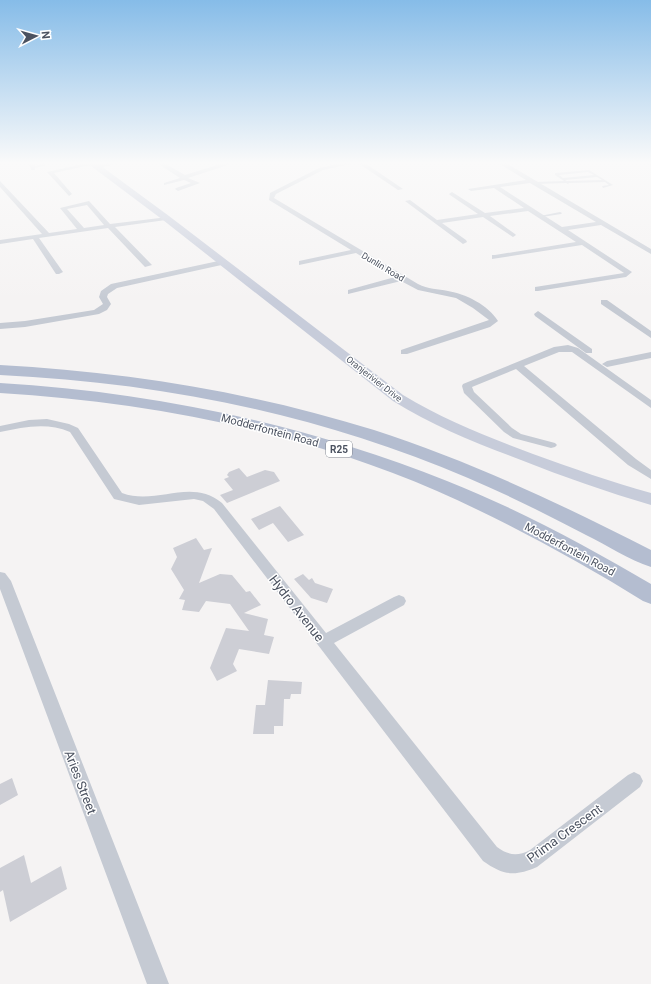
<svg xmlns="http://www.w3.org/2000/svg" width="651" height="984" font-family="Roboto,sans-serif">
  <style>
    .building { fill: #cdced5 }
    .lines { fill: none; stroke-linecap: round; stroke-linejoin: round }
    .lane { fill: #c5cad3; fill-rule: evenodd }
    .street { fill: #c5cad3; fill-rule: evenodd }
    .secondary { fill: #c7ccda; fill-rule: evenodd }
    .primary { fill: #b4bdd0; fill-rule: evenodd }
    .labels { text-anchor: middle; stroke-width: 3; stroke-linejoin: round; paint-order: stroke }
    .far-street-label { font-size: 9px; fill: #4b5260; stroke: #fff }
    .shield { fill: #fff; stroke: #818690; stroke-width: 1 }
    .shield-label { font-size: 10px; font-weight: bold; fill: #4b5260 }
    .street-label { font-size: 11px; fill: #4b5260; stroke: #fff }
    .near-street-label { font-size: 13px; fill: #4b5260; stroke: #fff }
  </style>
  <rect width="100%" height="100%" fill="#f5f3f3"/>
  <path class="building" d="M239,468L247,477L265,470L274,472L280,481L227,503L220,495L233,490L224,479L229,477L227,475L229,472Z
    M280,506L304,535L288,542L273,523L259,530L251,519Z
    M196,538L204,550L212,548L199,583L220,574L232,575L246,592L250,591L261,605L244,613L268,619L264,635L274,637L269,654L239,649L233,664L237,671L217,681L210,668L226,628L249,631L230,604L206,601L199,612L182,610L185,600L179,599L184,590L171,569L177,557L173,548Z
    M303,574L309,580L312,578L315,583L333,589L327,603L311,598L294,579Z
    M268,680L302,682L301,694H291L290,699H284L283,726H274V734H253L256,705H265Z
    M12,778L18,795L0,805V784Z
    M24,855L31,883L61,866L67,889L10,922L3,890L0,892V868Z"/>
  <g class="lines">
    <path class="lane" d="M43,163H45V166L33,168L32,167L43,164Z
      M589,170L613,185L603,188L602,186L609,185L605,182L569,183L568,184L566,183L535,184L534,183L535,182L564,181L555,175V173ZM588,172L594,175L563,178L559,175ZM597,177L602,180L567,181L565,180Z
      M560,212L562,213L561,214L542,217L540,216Z"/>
    <path class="street" d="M29,163H35V170H31Z
      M87,163L95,164L54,173L72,194L69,196L47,172Z
      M106,163H119L96,169L93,167Z
      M157,163H164L185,175L224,163H234L188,178L200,183L178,191L175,189L176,188L191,183L184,180L164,185V183L180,178Z
      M342,163H355L323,170L276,194L274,198L418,284C428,289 438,289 448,291C466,294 488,305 498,321L490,327L407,354H401V350L489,320L473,308L456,298L418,290L401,281L348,294V290L395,277L356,253L299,265V261L351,250L269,200L270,193L319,168Z
      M358,163H365L403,189L398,190Z
      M498,163H506L651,249V254L601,225L568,230L632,272L626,277L538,291H535V287L624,273L582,245L492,259V255H495L576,242L528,211L490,216L515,234L516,235L513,237L483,217L442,223L466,240L467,242L463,244L405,201L410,200L437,220L478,214L450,195L449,194L452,192L485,213L524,208L494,188L471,191L468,189L526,180ZM530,183L596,222L562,227L500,187Z
      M646,163H651V166Z
      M0,181L49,233L77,229L60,208L89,201L110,224L168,217V219L166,220L115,227L152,265L145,267L108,228L39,238L63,272L59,274H56L33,239L0,244V240L42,234L0,187ZM87,205L104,225L84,228L67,209Z
      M223,260L227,262L226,264L117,288L108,294L107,297L111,304L107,310L99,314L25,327L0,329V323L25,321L94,310L103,304L99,297L101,291L111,284Z
      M601,300H607L651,331V338L601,304Z
      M538,311L592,349V353H586L535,316L534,314Z
      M568,345L578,348L651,400V408L572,352H559L524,366L636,459L651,470V479L628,465L516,369L472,387L474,392L512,428L521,434L555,443L557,445L555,447L551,448L513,438L504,432L464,393L462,386L463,384L554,347Z
      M651,352V358L607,367L602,364L607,361Z
      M47,419L69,424L78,428L122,493C157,506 190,477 222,503L326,633L394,597L399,595L404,597L406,601L404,605L334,643L497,847C508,855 517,857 530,850L628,775L634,772L640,775L643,781L640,787L537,867C514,877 503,875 483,861L214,509L203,501L194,499L139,505L114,499L70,432C47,422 24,427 0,432V426L29,420Z
      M0,572L5,573L11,581L169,984H147L0,589Z"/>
    <path class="secondary" d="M87,163H97L169,216L403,395C444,420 488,437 533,454C572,468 611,482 651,493V505C607,492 564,477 521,460C476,443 433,426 393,401L163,220Z"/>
    <path class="primary" d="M0,365C127,372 252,392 374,430C470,461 561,504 651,550V567C629,560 607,545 586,535C548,515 508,495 468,478C317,414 164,383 0,375Z
      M0,383C154,392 304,424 447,481C518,509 586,546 651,584V604L643,601C577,560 509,523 437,491C299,431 150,402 0,393Z"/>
  </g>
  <linearGradient id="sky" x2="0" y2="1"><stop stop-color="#86bce8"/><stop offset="0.54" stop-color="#fafafa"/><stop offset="1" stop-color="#fafafa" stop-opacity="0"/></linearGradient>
  <rect width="651" height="301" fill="url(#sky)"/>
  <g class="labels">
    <g class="far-street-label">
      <text transform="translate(383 267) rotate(31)" y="3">Dunlin Road</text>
      <text transform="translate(374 379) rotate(38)" y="3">Oranjerivier Drive</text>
    </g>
    <rect class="shield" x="326" y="441" width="26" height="16" rx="3"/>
    <g class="shield-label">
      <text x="339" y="453">R25</text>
    </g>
    <g class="street-label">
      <text transform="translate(270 430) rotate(15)" y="4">Modderfontein Road</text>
      <text transform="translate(570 549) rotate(28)" y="4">Modderfontein Road</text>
    </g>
    <g class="near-street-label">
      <text transform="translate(297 608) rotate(52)" y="5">Hydro Avenue</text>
      <text transform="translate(81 782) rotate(69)" y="5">Aries Street</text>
      <text transform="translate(564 833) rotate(-36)" y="5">Prima Crescent</text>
    </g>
  </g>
  <g transform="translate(36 36) rotate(84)" stroke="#ffffff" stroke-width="3" paint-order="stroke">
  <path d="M0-3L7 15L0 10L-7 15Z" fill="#4b5260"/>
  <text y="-6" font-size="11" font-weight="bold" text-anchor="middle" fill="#4b5260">N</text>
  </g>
</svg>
